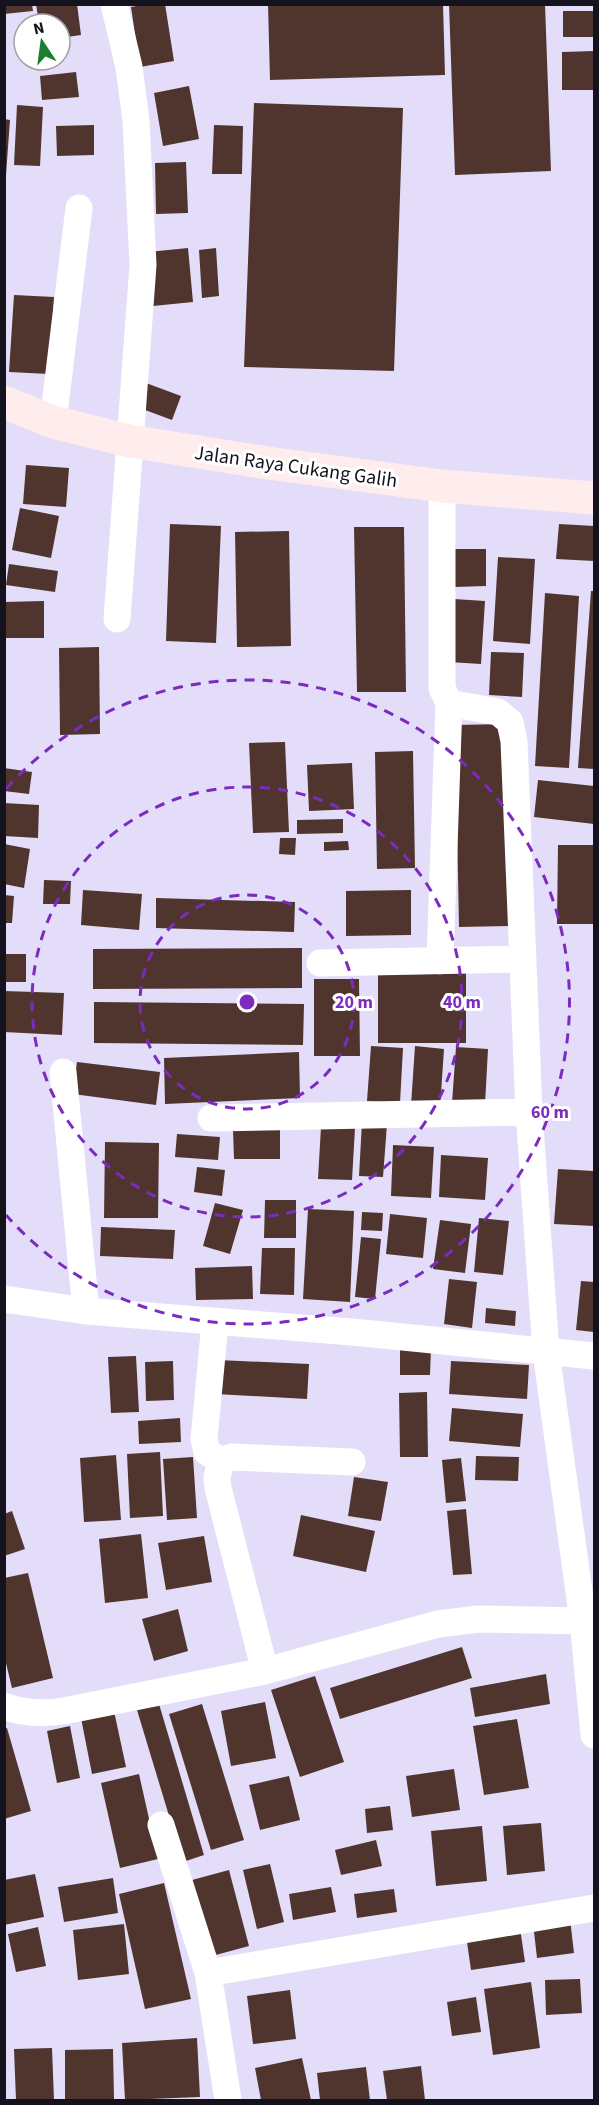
<svg xmlns="http://www.w3.org/2000/svg" width="599" height="2105" font-family="'Source Sans 3',sans-serif">
  <style>
    .building { fill: #4f352e }
    .lines { fill: none; stroke-linecap: round; stroke-linejoin: round }
    .minor { stroke: #fff; stroke-width: 27 }
    .secondary { stroke: #ffedee; stroke-width: 33 }
    .ring { fill: none; stroke: #7b2cbf; stroke-width: 3; stroke-dasharray: 10 8 }
    .labels { text-anchor: middle; stroke-width: 6; stroke-linejoin: round; paint-order: stroke }
    .street-label { font-size: 20px; fill: #14121c; stroke: #fff }
    .centre { fill: #7b2cbf; stroke: #fff; stroke-width: 3 }
    .ring-label { font-size: 18px; text-anchor: middle; font-weight: bold; fill: #7b2cbf; stroke: #fff; stroke-width: 6; stroke-linejoin: round; paint-order: stroke }
  </style>
  <rect width="100%" height="100%" fill="#e4ddfa"/>
  <path class="building" d="M4,4H32L33,11L4,14Z
    M36,4H77L81,35L60,38V24H39Z
    M148,4H165L174,61L140,67L131,7Z
    M268,4H443L445,75L270,80Z
    M449,4H545L551,171L455,175Z
    M563,11H594V37H563Z
    M594,51V90H562V52Z
    M76,72L79,97L42,100L40,76Z
    M189,86L199,139L163,146L154,93Z
    M254,103L403,108L394,371L244,367Z
    M17,105L43,107L40,166L14,165Z
    M4,119L10,120L6,175H4Z
    M94,125V155L57,156L56,126Z
    M214,125L243,126L242,174H212Z
    M186,162L188,213L156,214L155,163Z
    M188,248L193,302L153,306L148,252Z
    M216,248L219,296L202,298L199,250Z
    M14,295L54,297L49,374L9,372Z
    M146,383L181,396L172,420L137,407Z
    M26,465L69,468L66,507L23,504Z
    M20,508L59,516L51,558L12,550Z
    M170,524L221,526L216,643L166,641Z
    M559,524L594,526V561L556,559Z
    M354,527H404L406,692H357Z
    M289,531L291,646L237,647L235,532Z
    M455,549H486V586L455,587Z
    M498,557L535,559L530,644L493,641Z
    M9,564L58,571L55,592L6,585Z
    M591,591H594V769L578,768Z
    M545,593L579,596L569,768L535,766Z
    M454,599L485,601L481,664L449,662Z
    M44,601V638H4V602Z
    M99,647L100,734L60,735L59,648Z
    M491,652L524,653L522,697L489,695Z
    M505,724L509,926L459,927L455,725Z
    M285,742L289,832L253,833L249,743Z
    M413,751L415,868L377,869L375,752Z
    M352,763L354,809L309,811L307,765Z
    M4,768L32,772L29,794L4,791Z
    M538,780L594,786V824L534,817Z
    M4,803L39,805L38,838L4,836Z
    M343,819V833L297,834V820Z
    M280,838H296L295,855L279,854Z
    M348,841L349,850L324,851V842Z
    M4,844L30,849L24,888L4,884Z
    M558,845H594V924H557Z
    M44,880L71,881L70,904H43Z
    M83,890L142,894L139,930L81,925Z
    M411,890V935L346,936V891Z
    M4,895L14,896L12,923H4Z
    M156,898L295,902L294,932L156,928Z
    M302,948V988L93,989V949Z
    M4,954H26V982H4Z
    M378,968L466,969V1043H378Z
    M314,979H359L360,1056H314Z
    M4,991L64,993L62,1035L4,1032Z
    M94,1002L304,1004L303,1045L94,1043Z
    M371,1046L403,1048L400,1103L367,1101Z
    M415,1046L444,1049L440,1108L411,1105Z
    M456,1047L488,1049L485,1105L452,1103Z
    M299,1052L300,1098L165,1104L164,1058Z
    M77,1062L160,1072L156,1105L73,1094Z
    M362,1122L387,1124L383,1177L359,1176Z
    M321,1127L355,1128L352,1180L318,1179Z
    M233,1130H280V1159H234Z
    M177,1134L220,1137L218,1160L175,1157Z
    M105,1142L159,1143L158,1218H104Z
    M393,1145L434,1147L431,1198L391,1196Z
    M441,1155L488,1158L485,1200L439,1197Z
    M197,1167L225,1170L222,1196L194,1192Z
    M558,1169L594,1171V1226L554,1224Z
    M265,1200H296V1238H264Z
    M215,1203L243,1210L230,1254L203,1246Z
    M308,1209L354,1211L350,1302L303,1299Z
    M362,1212L383,1213L382,1231L361,1230Z
    M390,1214L427,1218L423,1258L386,1254Z
    M479,1218L509,1221L503,1275L474,1272Z
    M440,1220L471,1224L465,1273L433,1269Z
    M101,1227L175,1230L173,1259L100,1256Z
    M361,1237L381,1239L375,1299L355,1297Z
    M262,1248H295L294,1295L260,1294Z
    M252,1266L253,1299L196,1300L195,1268Z
    M449,1279L477,1282L472,1328L444,1324Z
    M581,1281L594,1282V1332L576,1330Z
    M486,1308L516,1311L515,1326L485,1323Z
    M400,1348H431L430,1375H400Z
    M136,1356L139,1412L111,1413L108,1357Z
    M218,1360L309,1364L307,1399L216,1394Z
    M173,1361L174,1400L146,1401L145,1362Z
    M451,1361L529,1365L527,1399L449,1394Z
    M427,1392L428,1457H400L399,1393Z
    M452,1408L523,1414L520,1447L449,1441Z
    M180,1418L181,1442L139,1444L138,1421Z
    M160,1452L163,1516L130,1518L127,1454Z
    M116,1455L121,1520L84,1522L80,1458Z
    M476,1456L519,1457L518,1481L475,1480Z
    M193,1457L197,1518L167,1520L163,1459Z
    M461,1458L466,1501L446,1503L442,1460Z
    M354,1477L388,1482L381,1521L348,1516Z
    M466,1509L472,1574L453,1575L447,1511Z
    M12,1511L25,1549L4,1556V1514Z
    M301,1515L375,1531L366,1572L293,1556Z
    M141,1534L148,1598L105,1603L99,1539Z
    M204,1536L212,1582L166,1590L158,1543Z
    M28,1573L53,1678L12,1688L4,1655V1578Z
    M178,1609L188,1651L154,1661L142,1619Z
    M462,1647L472,1678L340,1719L330,1688Z
    M546,1674L550,1704L475,1717L470,1688Z
    M315,1676L344,1762L300,1777L271,1690Z
    M265,1702L276,1758L231,1766L221,1711Z
    M159,1704L204,1855L183,1862L137,1710Z
    M202,1704L244,1840L211,1850L169,1714Z
    M114,1711L126,1767L92,1774L81,1718Z
    M517,1719L529,1788L484,1795L473,1726Z
    M70,1726L80,1778L57,1783L47,1731Z
    M7,1728L31,1811L4,1819V1729Z
    M454,1769L460,1810L412,1817L406,1776Z
    M139,1774L158,1859L120,1868L101,1783Z
    M289,1776L300,1820L260,1830L249,1785Z
    M390,1806L393,1830L367,1833L365,1809Z
    M541,1823L545,1871L507,1875L503,1826Z
    M482,1826L487,1881L436,1886L431,1831Z
    M376,1840L382,1866L341,1875L335,1850Z
    M270,1864L284,1922L257,1929L243,1870Z
    M229,1870L249,1946L212,1956L192,1880Z
    M35,1874L44,1917L4,1925V1880Z
    M113,1878L118,1913L64,1922L58,1887Z
    M164,1883L191,1999L145,2009L119,1894Z
    M331,1887L336,1912L293,1920L289,1894Z
    M394,1889L397,1912L357,1918L354,1894Z
    M570,1919L574,1953L537,1958L533,1923Z
    M124,1924L129,1974L78,1980L73,1930Z
    M38,1927L46,1966L16,1972L8,1934Z
    M520,1928L525,1962L471,1970L466,1935Z
    M580,1979L582,2013L546,2015L545,1980Z
    M531,1982L540,2048L493,2055L484,1989Z
    M290,1990L296,2039L253,2044L247,1996Z
    M476,1997L481,2032L452,2036L447,2002Z
    M197,2038L200,2097L125,2100L122,2043Z
    M52,2048L54,2100H16L14,2049Z
    M113,2049L114,2100H65V2050Z
    M302,2058L311,2100H261L255,2068Z
    M421,2066L425,2100H387L383,2071Z
    M366,2067L370,2100H320L317,2073Z"/>
  <g class="lines">
    <path class="minor" d="M114,4L129,67L136,121L143,265L117,619
      M53,422L79,208
      M442,486V688L449,703L498,712L510,722L514,741L529,1112L546,1352L583,1621L594,1735
      M440,961L449,703
      M320,963L523,959
      M63,1072L86,1311
      M211,1118L529,1112
      M4,1299L86,1311L352,1332L594,1356
      M215,1323L204,1439L207,1452L221,1461
      M265,1671L218,1488L217,1477L221,1461L232,1457L352,1462
      M4,1706C24,1714 43,1714 64,1711L265,1671L438,1624L478,1619L583,1621
      M161,1825L208,1973L228,2100
      M208,1973L594,1908"/>
    <path class="secondary" d="M4,402L53,422L129,441L268,463L442,486L594,498"/>
  </g>
  <g class="ring">
    <circle cx="247" cy="1002" r="107"/>
    <circle cx="247" cy="1002" r="215"/>
    <path d="M6 789A322 322 0 1 1 6 1215"/>
  </g>
  <g class="labels">
    <g class="street-label">
      <text transform="translate(296 466) rotate(8)" y="7">Jalan Raya Cukang Galih</text>
    </g>
  </g>
  <circle cx="247" cy="1002" r="9" class="centre"/>
  <g class="ring-label">
    <text x="354" y="1008">20 m</text>
    <text x="462" y="1008">40 m</text>
    <text x="550" y="1118">60 m</text>
  </g>
  <rect width="599" height="2105" fill="none" stroke="#14121c" stroke-width="12"/>
  <g transform="translate(42 42) rotate(347)"><circle r="28" fill="#ffffff" stroke="#a1a0a4" stroke-width="1.5"/>
  <path d="M0-4.5L10 22L0 15L-10 22Z" fill="#1b7f32"/>
  <text y="-9" font-size="16" font-weight="bold" text-anchor="middle" fill="#14121c">N</text>
  </g>
</svg>
